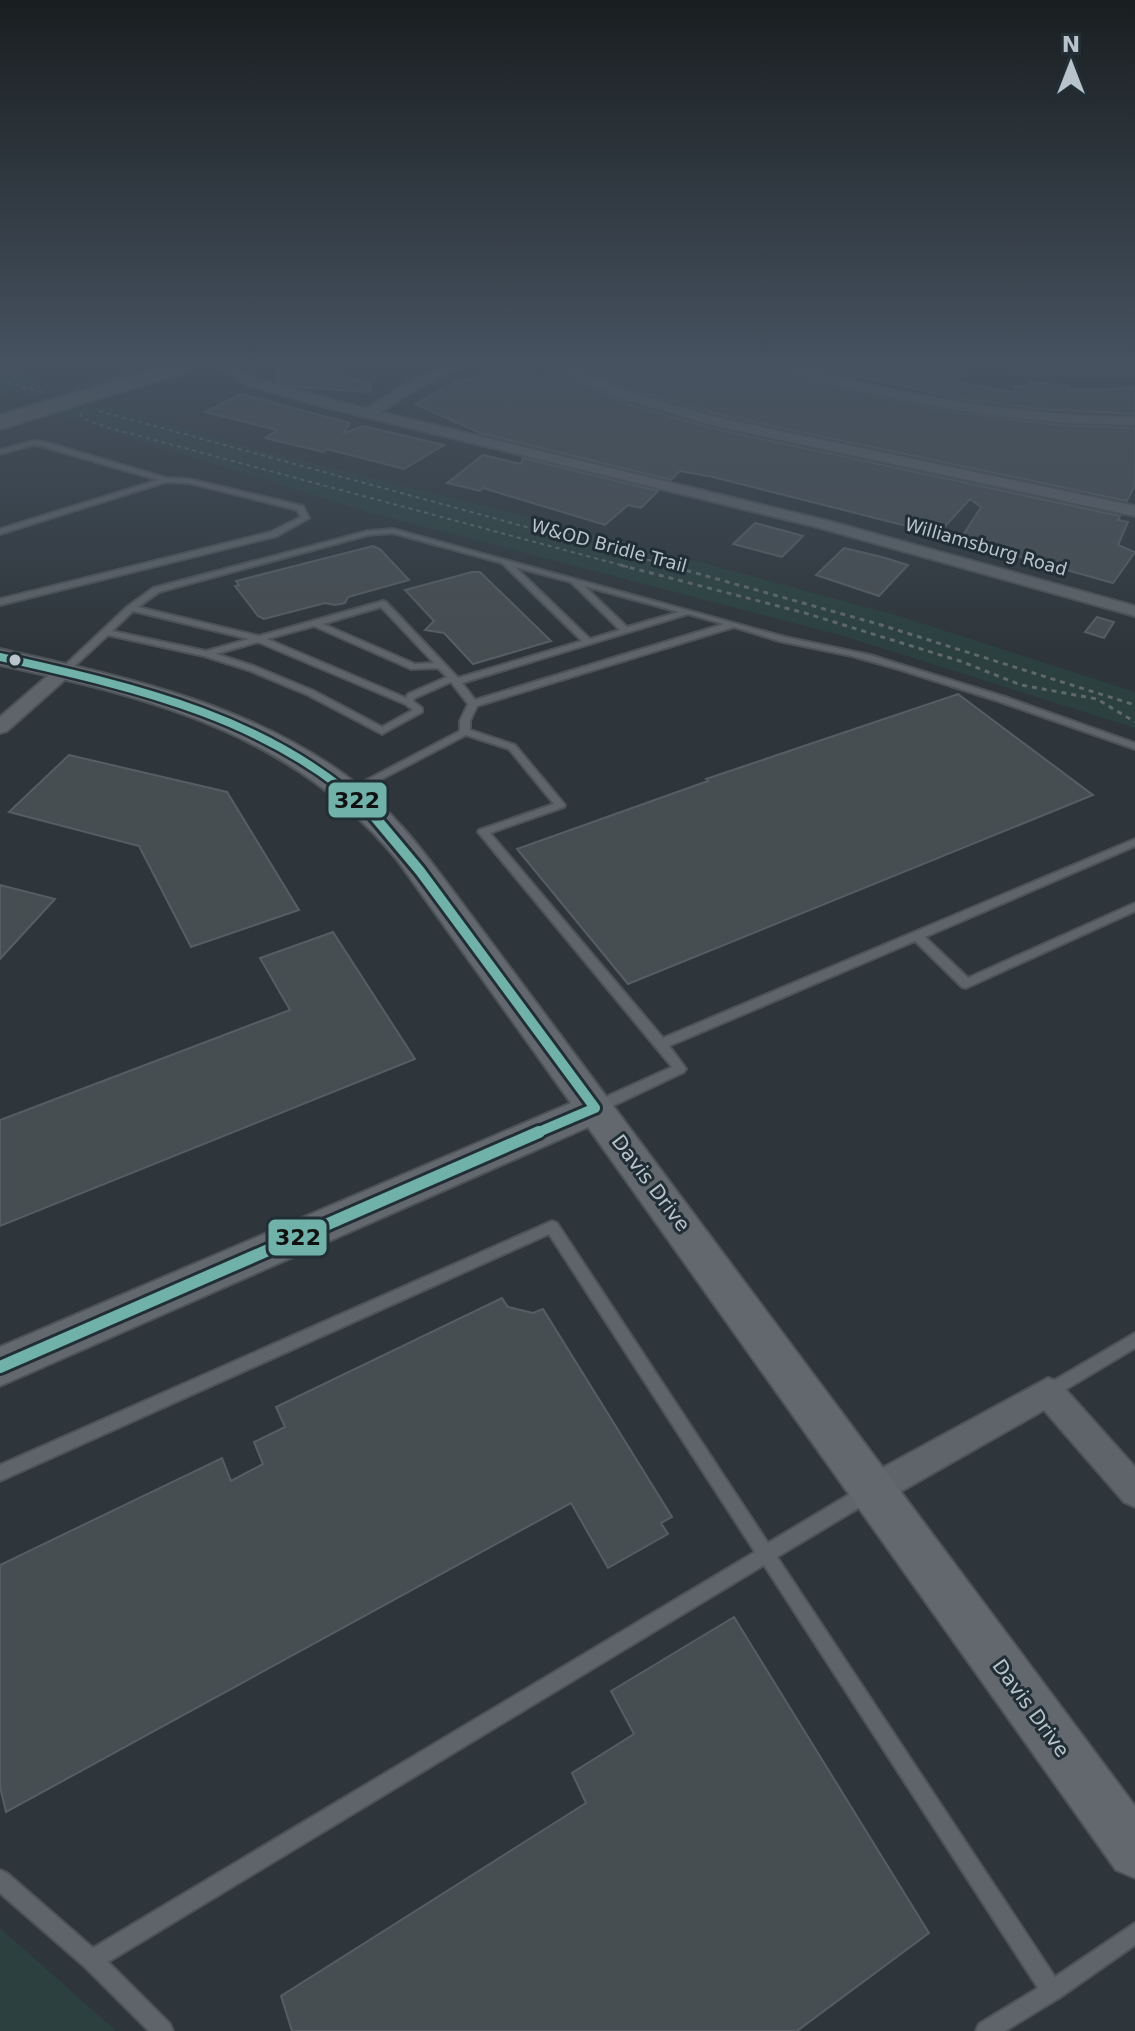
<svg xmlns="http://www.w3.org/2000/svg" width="1135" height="2031" font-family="'DejaVu Sans',sans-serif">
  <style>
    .green { fill: #2b403f }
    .building { fill: #474e52; stroke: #565e63; stroke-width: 2 }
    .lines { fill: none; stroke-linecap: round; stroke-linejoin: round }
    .lane-casing { stroke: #4c5256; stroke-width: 4 }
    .street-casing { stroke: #4c5256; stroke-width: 4 }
    .secondary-casing { stroke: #4c5256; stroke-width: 4 }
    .primary-casing { stroke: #4c5358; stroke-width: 4 }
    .path-far1 { stroke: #60686b; stroke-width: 2; stroke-dasharray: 4 4; stroke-linecap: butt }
    .path { stroke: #60686b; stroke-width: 3; stroke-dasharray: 5 5; stroke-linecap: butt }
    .lane { fill: #5e6469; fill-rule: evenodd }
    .street { fill: #5e6469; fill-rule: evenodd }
    .secondary { fill: #62686d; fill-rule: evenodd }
    .primary { fill: #60676b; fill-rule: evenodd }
    .bus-1-far2-casing { stroke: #212e36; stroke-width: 13 }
    .bus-1-far1-casing { stroke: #212e36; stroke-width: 16 }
    .bus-1-casing { stroke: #212e36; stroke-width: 18 }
    .bus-1-far2 { stroke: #70b2a9; stroke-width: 8 }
    .bus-1-far1 { stroke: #70b2a9; stroke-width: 10 }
    .bus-1 { stroke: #70b2a9; stroke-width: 12 }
    .bus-dot { fill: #b9c3cb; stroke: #212e36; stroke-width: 3 }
    .labels { text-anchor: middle; stroke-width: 6; stroke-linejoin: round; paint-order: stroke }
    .far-street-label { font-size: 18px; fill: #b9c3cb; stroke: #212e36 }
    .street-label { font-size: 20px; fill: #b9c3cb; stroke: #212e36 }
    .line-badge { stroke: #212e36; stroke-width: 3 }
    .pale-badge-label { font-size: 22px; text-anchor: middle; font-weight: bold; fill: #111 }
  </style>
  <rect width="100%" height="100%" fill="#2e363b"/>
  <path class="green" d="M0,366L27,373L55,389L12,402L0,397Z
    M141,366H164L68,398L52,393Z
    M968,366H1135V379L1013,375Z
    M88,399L251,448L604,536L902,617L1135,692V728L847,637L368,512L45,411Z
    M0,1928L116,2031H0Z"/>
  <path class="building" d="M282,366H307L371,384L370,392L296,387L278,382L276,375Z
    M510,366H524L534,378L555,371L627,404L711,428L1120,516L1118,520L1128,522L1118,545L1135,552L1113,583L960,540L981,507L970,499L938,534L713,477L680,471L671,480L480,433L415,404L463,378L469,380Z
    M574,366H776L784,372L806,381L947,411L1059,425L1135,428V485L1127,501L720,415L639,392Z
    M809,366H927L962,373L956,382L1014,392L1015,386L1027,387L1029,382L1068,386L1069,390L1135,388V414L1050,410L966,400Z
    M241,394L350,423L344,433L363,426L444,445L404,469L327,449L323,452L265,438L277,430L205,412Z
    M483,455L521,464L523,458L658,491L641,508L628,505L605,525L483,488L480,491L447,483Z
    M755,523L789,532L803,536L782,557L733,544Z
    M373,546L380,549L409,580L348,597L345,603L335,605L325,603L264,619L258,616L235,586L239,585L236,581Z
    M844,548L882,557L908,565L879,596L816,575Z
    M472,572H480L551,641L473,664L444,633L425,630L434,621L405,590Z
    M1097,617L1114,622L1104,638L1085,632Z
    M958,694L1093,795L628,984L517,849L708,781L706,779Z
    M69,755L227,792L299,910L191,947L139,846L9,812Z
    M0,885L55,899L0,959Z
    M333,932L415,1059L0,1226V1120L290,1010L260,958Z
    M502,1298L508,1307L533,1313L543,1309L672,1517L661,1523L668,1534L608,1568L571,1503L6,1812L0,1787V1565L222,1458L231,1481L263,1464L254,1442L285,1427L276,1407Z
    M734,1617L929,1933L797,2031H292L281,1996L586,1803L572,1773L634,1734L611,1691Z"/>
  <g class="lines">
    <defs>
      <path id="lane" d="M33,441L45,442L166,478L189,479L303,506L309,518L277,536L0,605V599L271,532L301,517L297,510L189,483L166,482L0,534V529L158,480L41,446L33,445L0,454V450Z
        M393,529L785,637L870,655L1005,697L1135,743V749L998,701L898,669L852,656L779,641L734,627L477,706L470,721V730L515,745L565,805L564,807L490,833L663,1038L1135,839V846L925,937L968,978L1135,903V911L966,988L962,987L915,941L669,1046L684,1066L686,1069L684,1072L600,1112H590L589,1108L590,1104L672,1067L478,832L479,830L554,804L509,749L466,735L353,794L349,795L344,792L460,731V721L468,704L451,682L415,698L413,701L422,708V712L382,734L308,695L248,670L204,656L108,635L67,673H61L59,671L128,606L153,588L368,531ZM393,533L502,563L582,641L458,678L386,602L383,601L259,636L138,607L159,592L368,535ZM515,567L571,582L620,630L590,639ZM584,586L679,612L627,627ZM381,607L434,663L415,664L323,624ZM133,611L249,639L206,651L112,631ZM688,614L724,624L475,700L462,683ZM314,626L411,669L438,668L447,677L408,694L406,698L267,639ZM258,642L405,704L413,710L382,727L314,691L254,666L216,654Z
        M552,1221L557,1223L768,1543L860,1488L866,1486L872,1488L874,1494L872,1500L777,1557L1055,1977L1135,1923V1945L1059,1998L1005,2031H976L979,2024L1038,1988L764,1565L108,1962L170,2024L173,2031H149L85,1967L0,1893V1870L7,1873L93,1948L755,1552L549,1234L0,1481V1465Z
        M1135,1333V1348L1053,1397L1048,1399L1043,1397L1040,1392L1043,1387Z"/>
      <path id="street" d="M217,366H233L257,379L366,409C396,390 428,366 464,366L421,387L380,412L828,521L1135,606V616L817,527L321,406L247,385Z
        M550,366H567L638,395L719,418L1135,506V516L712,425L628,401Z
        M779,366H799C909,397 1020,416 1135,417V425C1034,424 935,410 837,385C820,380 793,377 779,366Z
        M64,666L73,671L70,675L7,731L0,733V717L58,667Z
        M1048,1378L1059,1382L1135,1467V1507L1124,1502L1044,1410L884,1501L873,1506L862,1501L857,1490L862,1479Z"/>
      <path id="secondary" d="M0,649C125,677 254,704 357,784C392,811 420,847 447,883L1135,1806V1878L1116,1870L588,1127L0,1386V1347L571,1103L398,861C295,734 153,698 0,665Z"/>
      <path id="primary" d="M164,366H195L192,370L0,429V415Z"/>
    </defs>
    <use href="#lane" class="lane-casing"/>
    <use href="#street" class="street-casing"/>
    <use href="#secondary" class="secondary-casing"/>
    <use href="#primary" class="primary-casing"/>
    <path class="path-far1" d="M1,366L20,375L23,388
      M0,381L42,392
      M99,411L674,567
      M81,413L82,418L106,427L628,567"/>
    <path class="path" d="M620,565L805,613L960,661L1021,685L1097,699L1135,722
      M667,565L878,624L1135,705"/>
    <use href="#lane" class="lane"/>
    <use href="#street" class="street"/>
    <use href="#secondary" class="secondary"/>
    <use href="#primary" class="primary"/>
    <defs>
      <path id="bus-1-far2" d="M0,657C134,687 275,718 376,818"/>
      <path id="bus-1-far1" d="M374,816L420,871L595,1108
        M534,1134L595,1108"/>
      <path id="bus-1" d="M0,1367L539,1132"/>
    </defs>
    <use href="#bus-1-far2" class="bus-1-far2-casing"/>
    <use href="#bus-1-far1" class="bus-1-far1-casing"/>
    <use href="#bus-1" class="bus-1-casing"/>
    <use href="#bus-1-far2" class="bus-1-far2"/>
    <use href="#bus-1-far1" class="bus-1-far1"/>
    <use href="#bus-1" class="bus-1"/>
  </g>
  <linearGradient id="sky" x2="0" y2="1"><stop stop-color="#191e20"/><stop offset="0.56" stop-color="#465260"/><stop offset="1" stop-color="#465260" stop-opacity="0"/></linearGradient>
  <rect width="1135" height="650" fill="url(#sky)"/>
  <circle class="bus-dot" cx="15" cy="660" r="7"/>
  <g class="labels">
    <g class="far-street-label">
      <text transform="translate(609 546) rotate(15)" y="6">W&amp;OD Bridle Trail</text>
      <text transform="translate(986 547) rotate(16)" y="6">Williamsburg Road</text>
    </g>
    <g class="street-label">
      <text transform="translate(651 1183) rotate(53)" y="7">Davis Drive</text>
      <text transform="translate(1031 1708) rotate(54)" y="7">Davis Drive</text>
    </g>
  </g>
  <g class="line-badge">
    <rect x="327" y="781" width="61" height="38" rx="8" fill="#70b2a9"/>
    <rect x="267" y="1218" width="61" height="39" rx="8" fill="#70b2a9"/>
  </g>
  <g class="pale-badge-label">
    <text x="357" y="808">322</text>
    <text x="298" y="1245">322</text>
  </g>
  <g transform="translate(1071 64)" stroke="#212e36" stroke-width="6" paint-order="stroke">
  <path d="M0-6L14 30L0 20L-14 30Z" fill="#b9c3cb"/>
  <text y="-12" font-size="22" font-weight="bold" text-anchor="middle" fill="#b9c3cb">N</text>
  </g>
</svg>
